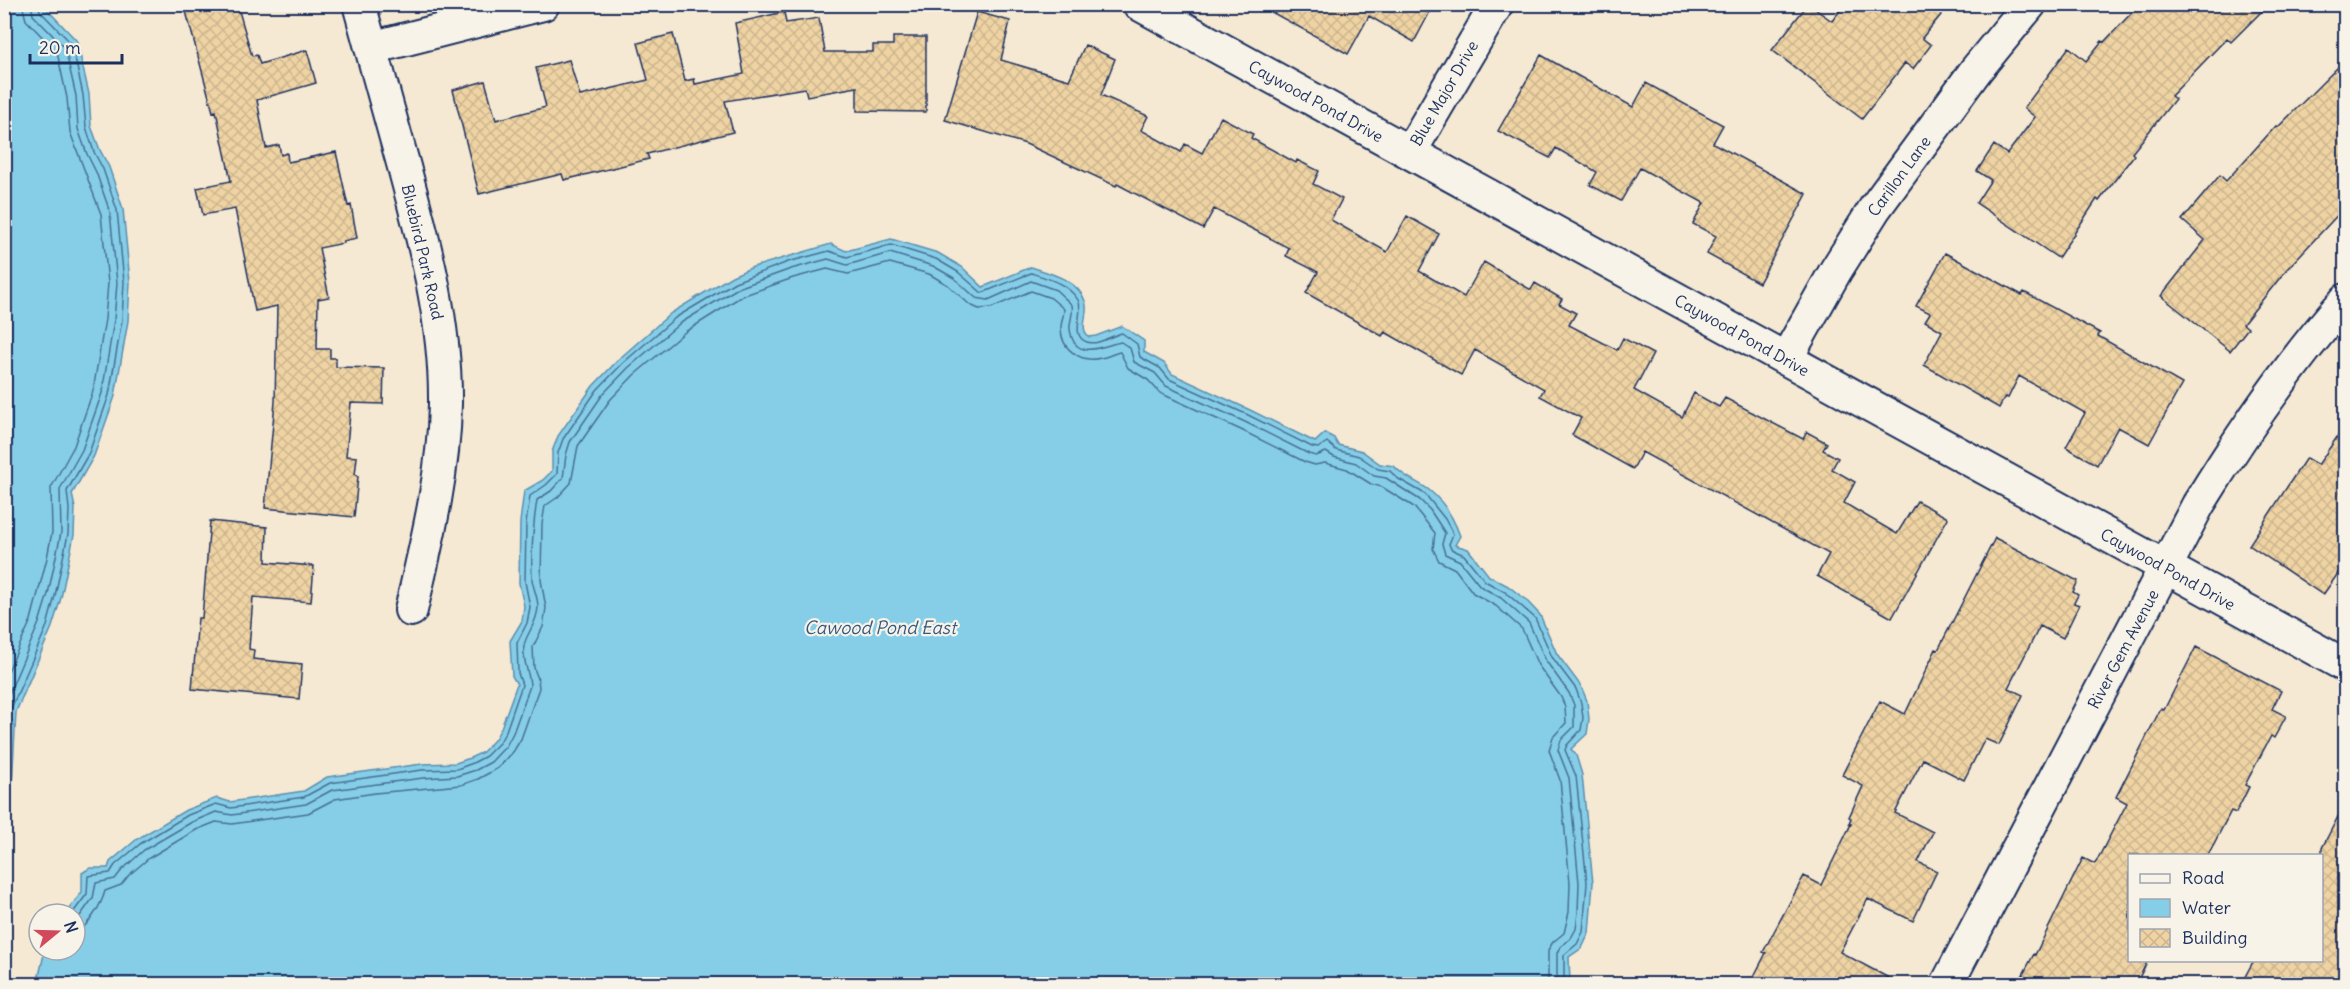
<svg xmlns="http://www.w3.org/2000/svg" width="2350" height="989" font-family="Delius,sans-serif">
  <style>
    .water { fill: #86cee7; stroke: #5b8eb0; stroke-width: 1.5 }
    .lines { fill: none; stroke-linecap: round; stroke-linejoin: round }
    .shore { stroke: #466f95; stroke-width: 1.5 }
    .building { fill: url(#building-cross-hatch); stroke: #1b2f5e; stroke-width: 1.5 }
    .minor-casing { stroke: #1b2f5e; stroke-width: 36 }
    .minor { stroke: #f7f3e8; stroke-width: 32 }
    .labels { text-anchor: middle; stroke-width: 4.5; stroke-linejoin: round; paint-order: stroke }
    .street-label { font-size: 16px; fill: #1b2f5e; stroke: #f7f3e8 }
    .water-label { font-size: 18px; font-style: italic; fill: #365780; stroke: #f7f3e8 }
  </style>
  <defs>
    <pattern id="building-cross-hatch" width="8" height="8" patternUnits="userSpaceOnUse" patternTransform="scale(1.5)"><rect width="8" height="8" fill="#efd3a3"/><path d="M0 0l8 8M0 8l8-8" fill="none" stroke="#ccb58f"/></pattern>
  </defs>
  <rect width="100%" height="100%" fill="#f5e9d3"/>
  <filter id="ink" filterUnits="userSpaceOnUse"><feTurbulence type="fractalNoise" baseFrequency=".0167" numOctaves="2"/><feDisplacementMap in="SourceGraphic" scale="12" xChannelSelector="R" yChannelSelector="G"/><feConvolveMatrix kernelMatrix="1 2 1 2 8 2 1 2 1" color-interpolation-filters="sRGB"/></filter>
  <g filter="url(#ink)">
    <path class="water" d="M42,4L77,41L89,94L91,126L100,150L109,167L123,209L130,282L128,321L115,396L94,456L72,494L75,508L74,535L61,598L52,627L16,712L11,804L5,824L4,5Z
      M891,239L938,253L962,267L983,287L1031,267C1050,273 1078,280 1085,301C1090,313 1078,328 1089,337L1096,336L1122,326L1144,341V352L1164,363L1172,374L1250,410L1315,442L1325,433L1334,438L1338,445L1362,451L1380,464L1394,466C1403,477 1417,481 1429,490C1443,501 1454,519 1460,536L1455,545L1468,549L1489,576L1508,586L1526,600L1540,615L1557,654L1581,686L1587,701L1589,719L1587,734L1571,749L1576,755L1582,775L1593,883L1589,933L1582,948L1569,957L1570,984H37L45,950H75V914H65L82,892V873L90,868H108L110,862L137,839L186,810L217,798L230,802L304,791L327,777L422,764L456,763L470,758L483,752L495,739L501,728L517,684L512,676L510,641L522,621L524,606L519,583L520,522L524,491L543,480L552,471V452L558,436L593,386L619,359L671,313L732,276L753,267L831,244L846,251Z"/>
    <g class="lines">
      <path class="shore" d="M4,680L31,620L47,558L52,532L51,488L74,446L93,391L105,319L108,283L101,214L70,132L67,98L57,52L26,20L22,4
        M4,705L39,623L48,594L61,533L60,489L82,450L102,393L114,320L117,283L110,212L96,172L87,154L78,129L76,96L65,48L33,15L31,4
        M4,803L10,711L47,626L55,596L68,534L69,509L67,491L89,453L109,395L122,320L124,282L117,210L103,169L94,152L86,127L83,95L72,44L40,11L38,4
        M72,914L87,894L88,876L110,873L115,865L140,844L188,815L216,804L231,808L304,797L330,783L422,770L457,769L473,763L486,756L500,742L506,731L522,685L518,673L517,643L527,623L530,607L525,582L526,523L530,496L546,485L557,474L558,453L563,439L597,390L623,363L675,318L735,282L788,262L829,251L847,257L891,245L936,259L958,272L982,293L1031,273C1047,278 1069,284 1078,300C1085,312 1069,336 1087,342C1098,346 1112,335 1122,333L1137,344L1140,357L1160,368L1169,379L1248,415L1312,447L1318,448L1327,442L1336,450L1359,456L1378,469L1390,471L1397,478L1425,494L1445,519L1453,534L1449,544L1451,549L1464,555L1485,581L1505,592L1535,618L1552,657L1576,689L1581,703L1583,718L1581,730L1567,745L1565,750L1576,776L1587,883L1583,932L1577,944L1564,955V984
        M75,923L93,898L96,883L115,879L122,870L144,850L192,822L216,812L232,815L306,804L332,790L423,778L457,776L476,770L491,762L506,746L513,733L530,686C530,674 522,661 524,646C526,633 537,625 538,607C538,597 533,588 532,579C531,553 533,526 537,500L551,491L563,478L566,455L570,442L603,394L628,368L679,324L738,288L791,269L828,259L847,265L890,253L933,266L954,278L976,298L988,300L1031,281L1056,290L1072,305C1074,314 1069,321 1070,329C1074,363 1103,345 1121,342L1130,348L1134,362L1155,373L1166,386L1245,422L1309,454L1316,456L1326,452L1334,457L1356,463L1374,476L1386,478L1420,500L1430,510L1445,533L1442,544L1445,554L1460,561L1480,586L1501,598L1529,623L1546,661L1569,693L1574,705V727L1561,740L1558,750L1569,778L1579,883L1578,912L1576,929L1571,938L1560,947L1557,953V984
        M75,934C89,925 101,906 105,891L121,885L129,875L149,858L196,830L216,822L232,824L308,813L335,799L375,793L461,785L478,779L498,768L513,752L521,739L539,688L538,679L534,668L533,647L543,627L546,608L541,580L542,524L545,506L558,497L571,483L578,446L610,400L634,375L685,332L742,296L793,278L827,269L848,274L890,263L929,274L948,285L970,305L979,309L991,308L1031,291L1051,298L1064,309C1064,315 1061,321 1061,328C1061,350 1081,363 1101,358C1108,357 1114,353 1120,352L1128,368L1148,380L1160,393L1241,430L1305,462L1315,465L1325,463L1347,469L1371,484L1382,487L1414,507L1435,533L1433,549L1439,561L1455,569L1473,593L1496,606L1522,629L1538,665L1561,697L1565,707L1566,723L1553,737L1549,750L1560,780L1570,883L1569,912L1564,933L1553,942L1548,950V984"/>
    </g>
    <path class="building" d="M184,4H237L252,56L257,55L260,64L307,50L316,83L257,100L266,148L279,145L281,155L287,153L288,162L336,152L348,206L351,205L357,238L343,241L344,243L319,248L329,297L318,299L317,349H330V358H336V367L384,368L383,404L351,403L346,456L357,457L355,475L358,476L354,517L265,508L275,402L277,306L255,311L235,209L203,215L197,188L231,181L216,111L213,112Z
      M1257,4H1434L1414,42L1369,16L1348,54Z
      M1808,4L1832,21L1845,4H1950L1922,38L1931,45L1913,69L1905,63L1862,119L1772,50Z
      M2140,4H2269L2231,42L2227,38L2171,96L2175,99L2132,153L2134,155L2099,201L2097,199L2058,258L1976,203L1991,180L1977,171L1994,145L2007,154L2035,117L2024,108L2069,47L2086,61L2102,41L2104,42Z
      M784,12L786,23L819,18L825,52H873V45H893V37H926V112L857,111V87L807,96L805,88L725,101L733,132L647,154L649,159L564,180L562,174L479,194L453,90L485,81L496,120L546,107L536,68L569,60L580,96L648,80L638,43L673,34L685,81L694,79L695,84L744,74L735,23Z
      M977,12L1010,21L1001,60L1069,80L1085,45L1115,59L1101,95L1148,116L1141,130L1181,152L1185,144L1202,153L1221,117L1253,134L1251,138L1296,163L1297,160L1319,171L1313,184L1342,199L1331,220L1387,252L1407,216L1439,234L1419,271L1464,297L1484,262L1531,290L1535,283L1562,299L1559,304L1576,313L1569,325L1617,350L1623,338L1653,354L1634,390L1682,417L1694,393L1719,407L1725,398L1803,439L1807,432L1827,443L1823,450L1838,458L1832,469L1855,482L1844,503L1897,534L1917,501L1948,518L1892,618L1817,576L1829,554L1642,452L1633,469L1572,435L1581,418L1540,396L1544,389L1475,350L1461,375L1385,332L1382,336L1306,293L1318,272L1286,256L1289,248L1214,209L1203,229L1117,184L1116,186L1026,144L945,120Z
      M1541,55L1633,107L1646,83L1723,125L1713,143L1807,194L1759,283L1707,254L1716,236L1693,224L1704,203L1640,168L1621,201L1590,185L1597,172L1556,148L1550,158L1498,131Z
      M2346,59V206L2287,269L2243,324L2248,328L2230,351L2161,296L2205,240L2182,220L2220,175L2226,181L2276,126L2278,127Z
      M1945,253L2022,295L2024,292L2100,333L2098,336L2182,384L2149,444L2118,427L2097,465L2066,447L2085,413L2019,376L2008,398L2005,397L1999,408L1924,365L1942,331L1925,321L1930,313L1916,306Z
      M2346,424V562L2323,595L2249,545L2306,458L2318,465Z
      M210,521L267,527L266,562L314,566L311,602L253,597L249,649L254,650L253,659L302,664L299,699L192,689L198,618H202Z
      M1995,538L2078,581L2073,592L2078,595L2074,603L2079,605L2063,638L2040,626L2008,688L2023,695L1999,745L1985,739L1964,780L1923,759L1895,813L1933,832L1918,862L1937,871L1913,921L1868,899L1840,952L1900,984H1750L1766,953L1763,952L1804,876L1821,885L1851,824L1849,823L1851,818L1849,817L1863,786L1842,775L1880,701L1905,714L1936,649L1938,650Z
      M2196,647L2281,691L2272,709L2286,716L2274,738L2271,736L2245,785L2249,787L2236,813L2231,811L2208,855H2130V960H2148L2136,984H2018L2034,954L2035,955L2083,858L2095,864L2127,803L2116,797L2161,708L2164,710Z
      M2346,801V984H2241L2254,960H2322V848Z"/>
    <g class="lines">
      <defs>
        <path id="minor" d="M359,4C374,59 389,113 404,167C425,245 446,322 445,404C444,474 427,542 411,610
          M1139,4L2346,666
          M371,48L543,4
          M1410,152L1497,4
          M1786,359L1836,270L1875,208L1976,70L2030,4
          M1947,984L2198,505C2242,433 2290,363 2346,300"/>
      </defs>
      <use href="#minor" class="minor-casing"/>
      <use href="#minor" class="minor"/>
    </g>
  </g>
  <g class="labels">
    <g class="street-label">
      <text transform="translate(1444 93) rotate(-60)" y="6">Blue Major Drive</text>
      <text transform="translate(1316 101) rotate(29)" y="6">Caywood Pond Drive</text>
      <text transform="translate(1899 176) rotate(-54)" y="6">Carillon Lane</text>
      <text transform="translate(423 252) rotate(77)" y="6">Bluebird Park Road</text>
      <text transform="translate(1742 335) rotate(29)" y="6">Caywood Pond Drive</text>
      <text transform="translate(2168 569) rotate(29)" y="6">Caywood Pond Drive</text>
      <text transform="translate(2123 649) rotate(-62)" y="6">River Gem Avenue</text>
    </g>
    <g class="water-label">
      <text x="880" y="634">Cawood Pond East</text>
    </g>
  </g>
  <rect width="2350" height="989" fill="none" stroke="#f7f3e8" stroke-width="24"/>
  <rect x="12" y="12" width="2326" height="965" fill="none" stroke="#1b2f5e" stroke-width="2" filter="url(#ink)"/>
  <rect x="2128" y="854" width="195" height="108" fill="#f7f3e8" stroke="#9fa5b1" stroke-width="1.5"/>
  <rect x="2140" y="874" width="30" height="9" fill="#f7f3e8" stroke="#9fa5b1" stroke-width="1.5"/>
  <text x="2182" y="884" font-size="18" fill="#1b2f5e">Road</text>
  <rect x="2140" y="899" width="30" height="18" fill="#86cee7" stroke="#9fa5b1" stroke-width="1.5"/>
  <text x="2182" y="914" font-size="18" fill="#1b2f5e">Water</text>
  <rect x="2140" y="929" width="30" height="18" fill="url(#building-cross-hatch)" stroke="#9fa5b1" stroke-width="1.5"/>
  <text x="2182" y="944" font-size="18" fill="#1b2f5e">Building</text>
  <g transform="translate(57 932) rotate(71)"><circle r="28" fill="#f7f3e8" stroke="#9fa5b1" stroke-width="1.5"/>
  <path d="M0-4.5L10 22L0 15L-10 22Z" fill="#d1495b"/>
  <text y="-9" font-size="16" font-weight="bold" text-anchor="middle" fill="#1b2f5e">N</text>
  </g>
  <path d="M30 54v9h92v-9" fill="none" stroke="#1b2f5e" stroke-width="3"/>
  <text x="39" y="54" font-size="18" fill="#1b2f5e" stroke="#f7f3e8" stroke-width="4.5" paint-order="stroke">20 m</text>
</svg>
